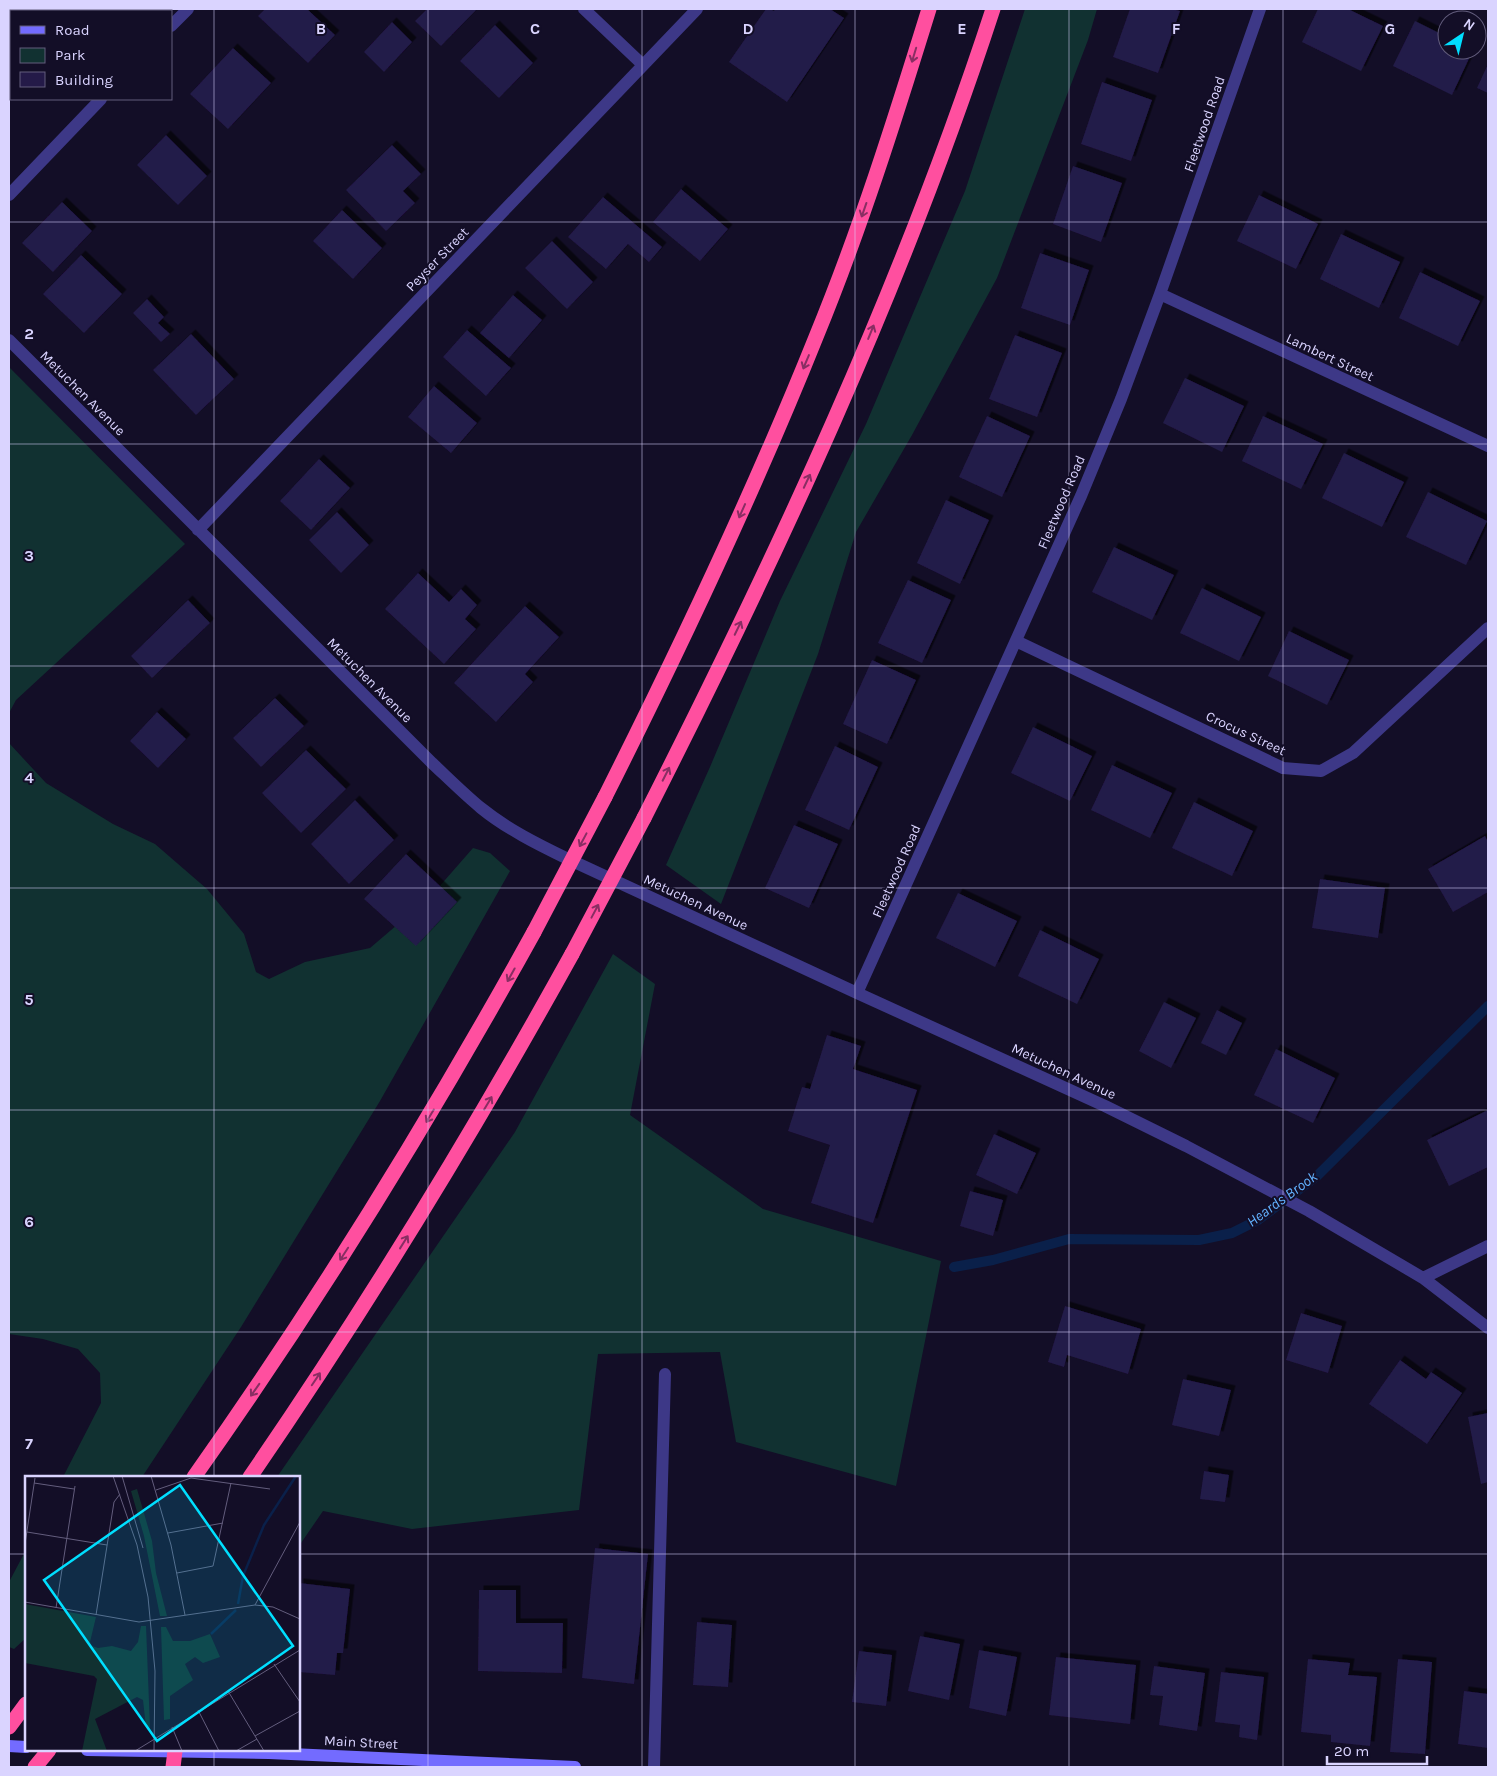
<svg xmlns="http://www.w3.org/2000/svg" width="1497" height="1776" font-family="Karla,sans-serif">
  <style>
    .green { fill: #113131 }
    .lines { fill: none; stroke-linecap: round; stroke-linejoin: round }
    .stream { stroke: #0a204a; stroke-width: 10 }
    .building { fill: #241a48; filter: url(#shadow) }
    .lane { stroke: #3d3887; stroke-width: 12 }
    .street { stroke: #3d3887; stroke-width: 12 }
    .secondary { stroke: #736bff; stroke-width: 12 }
    .highway { stroke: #ff4f9f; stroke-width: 15 }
    .highway-bridge { stroke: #ff4f9f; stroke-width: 15 }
    .oneway { stroke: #892e63 }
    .grid { fill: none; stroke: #dad4ff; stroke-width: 1; stroke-opacity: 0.55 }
    .labels { text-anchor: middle; stroke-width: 4; stroke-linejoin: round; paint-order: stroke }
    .street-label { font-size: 14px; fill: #dad4ff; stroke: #130e27 }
    .water-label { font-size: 15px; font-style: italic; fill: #62b2ff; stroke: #130e27 }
    .inset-river { fill: none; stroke: #0a204a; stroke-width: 2.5 }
    .inset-road { fill: none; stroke: #635d7d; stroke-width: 1 }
    .view { fill: #00dfff; fill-opacity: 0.15; stroke: #00dfff; stroke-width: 2.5 }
    .inset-edge { fill: none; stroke: #dad4ff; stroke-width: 2.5 }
    .grid-label { font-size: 16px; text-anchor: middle; font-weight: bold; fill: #dad4ff; stroke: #130e27; stroke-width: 4; stroke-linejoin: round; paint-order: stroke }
  </style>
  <defs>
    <filter id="shadow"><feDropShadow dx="4.5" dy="-4.5" stdDeviation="0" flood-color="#0009"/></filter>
  </defs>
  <rect width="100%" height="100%" fill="#130e27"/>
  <path class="green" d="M1025,9H1097L1088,40L997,278L912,435L856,532L818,654L721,904L666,865L710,767L780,601L866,424L965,191Z
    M9,367L185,544L16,700L9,713Z
    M9,743L46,783L113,824L155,844L207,889L244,934L256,972L269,979L305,962L370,948L431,896L473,848L490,853L510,871L380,1101L241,1327L142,1477H63L101,1403L100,1373L78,1349L43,1339L9,1334Z
    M613,954L655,984L630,1115L763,1209L941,1261L896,1486L736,1442L720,1352L598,1354L579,1510L412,1529L323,1511L299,1546V1477H277L515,1132Z
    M26,1550V1638L14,1649L9,1647V1582Z"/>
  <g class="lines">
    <path class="stream" d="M954,1267L993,1260L1069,1239L1199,1240L1232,1233L1258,1220L1317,1176L1488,1006"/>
  </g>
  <path class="building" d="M9,9H30L33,11H11V47L9,45Z
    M265,9H307L335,35L308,63L258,16Z
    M427,9H477L441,46L415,21Z
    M766,9H770L774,11L775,9H830L844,18L787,102L729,62Z
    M1130,9H1172L1180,11L1158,73L1113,57Z
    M1318,9H1348L1383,26L1361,71L1302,42Z
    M1415,21L1447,37V50H1473L1452,95L1393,66Z
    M392,22L412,42L384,72L364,52Z
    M495,25L533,63L499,98L460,61Z
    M233,48L271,83L228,129L190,94Z
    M1488,64V93L1477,88Z
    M1102,82L1152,100L1131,161L1081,144Z
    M166,135L207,176L178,205L137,165Z
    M392,145L421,174L403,191L415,203L386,231L346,190Z
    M1073,166L1122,183L1101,242L1053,224Z
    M681,189L728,229L700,261L653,222Z
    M1259,195L1318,224L1296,269L1237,241Z
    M603,197L662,247L649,262L628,244L606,269L568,237Z
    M62,202L92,231L53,272L22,243Z
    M342,210L382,248L353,279L313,241Z
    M1341,234L1400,262L1379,308L1320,279Z
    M552,241L593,282L567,309L525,268Z
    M1040,253L1089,270L1070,325L1021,308Z
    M81,255L122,294L84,333L43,294Z
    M1420,272L1480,301L1458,346L1399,318Z
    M513,295L542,320L509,358L480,333Z
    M147,299L164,317L158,323L170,334L161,342L133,313Z
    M467,330L511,368L486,396L443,357Z
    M191,334L234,379L196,415L153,370Z
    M1015,335L1062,353L1037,417L989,399Z
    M1185,378L1244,406L1222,452L1163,423Z
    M434,386L477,423L451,453L408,417Z
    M987,416L1030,436L1002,497L959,477Z
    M1263,416L1323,444L1301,489L1242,461Z
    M1344,453L1404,482L1382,527L1322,498Z
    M319,459L350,488L311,530L280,501Z
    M1428,492L1487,521L1466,565L1406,537Z
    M946,500L989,520L960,584L917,563Z
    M337,512L369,545L341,573L309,540Z
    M1114,547L1174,575L1152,620L1092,592Z
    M418,573L449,602L461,589L477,605L465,619L476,629L444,664L385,609Z
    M908,580L951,600L922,663L878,643Z
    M1202,588L1261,617L1239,661L1180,633Z
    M188,600L210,623L152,678L131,656Z
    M525,606L559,637L525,674L533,682L496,722L454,683Z
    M1289,631L1349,660L1327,705L1268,676Z
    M872,660L916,680L887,744L843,724Z
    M275,698L304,726L261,767L233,738Z
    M157,712L186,739L158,768L130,741Z
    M1033,727L1092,756L1070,801L1011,773Z
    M835,746L878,767L849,830L805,810Z
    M306,750L346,789L301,833L262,793Z
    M1112,765L1172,793L1150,838L1091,810Z
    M355,800L394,840L349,884L311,844Z
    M1194,802L1253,831L1232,876L1172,848Z
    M794,825L838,844L809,908L765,888Z
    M1485,836L1488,842V892L1453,912L1428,869Z
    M406,854L457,902L416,946L364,899Z
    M1320,879L1385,888L1378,938L1312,928Z
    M958,893L1017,921L995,967L936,938Z
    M1040,930L1099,959L1077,1004L1018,976Z
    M1164,1002L1196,1018L1171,1068L1139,1051Z
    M1217,1010L1242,1023L1226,1055L1201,1043Z
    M827,1035L861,1046L853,1069L917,1090L873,1223L811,1203L830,1145L788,1131L802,1087L810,1089Z
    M1276,1049L1335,1078L1313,1123L1254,1095Z
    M1488,1110V1167L1449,1186L1427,1140Z
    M994,1134L1036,1153L1017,1194L976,1175Z
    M970,1191L1003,1200L993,1236L960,1226Z
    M1065,1306L1141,1329L1128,1374L1067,1355L1064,1367L1048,1362Z
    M1301,1313L1342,1326L1328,1373L1286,1360Z
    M1400,1360L1426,1379L1431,1372L1462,1393L1427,1444L1369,1404Z
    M1183,1379L1231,1390L1219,1436L1172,1425Z
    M1488,1413V1482L1481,1484L1468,1417Z
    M1204,1471L1229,1475L1225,1502L1200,1499Z
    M595,1548L648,1554L634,1684L582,1678Z
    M299,1583L350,1589L343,1653H337L335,1675L299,1672Z
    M479,1590H516V1623H563L562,1673L478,1671Z
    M697,1622L732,1625L728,1687L693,1685Z
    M920,1636L960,1644L949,1700L908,1691Z
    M979,1650L1017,1657L1006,1716L969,1708Z
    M859,1651L892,1655L886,1706L852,1702Z
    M1056,1657L1136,1665L1130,1724L1049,1715Z
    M1308,1659L1350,1663L1348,1675L1377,1677L1370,1746L1331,1742V1735L1301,1732Z
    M1398,1659L1432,1662L1425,1754L1390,1752Z
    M1154,1666L1205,1673L1197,1731L1159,1725L1163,1696L1150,1695Z
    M1221,1672L1264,1677L1257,1740L1239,1737L1240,1725L1215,1722Z
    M1464,1691L1488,1694V1748L1458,1744Z"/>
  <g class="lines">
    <path class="lane" d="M654,1767L665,1374"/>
    <path class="street" d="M584,9L643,65
      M171,26L188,9
      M9,195L101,99
      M1160,294L1488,446
      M9,340L432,763C448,778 464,794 481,808C507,829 537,844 568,859L857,993L1105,1106L1186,1146L1309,1211L1423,1278L1488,1328
      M198,530L697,9
      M1016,641L1283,768L1321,771L1353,753L1488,628
      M857,993L1081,496L1121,399L1160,294L1260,9
      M1423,1278L1488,1246"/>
    <path class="secondary" d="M9,1746L26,1747
      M87,1750L269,1753L575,1767"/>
    <path class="highway" d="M605,797C681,646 753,494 816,337C860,230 895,119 929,9
      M644,818C777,556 902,288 993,9
      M194,1477C318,1302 430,1120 534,932
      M250,1477C366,1308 473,1133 572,954
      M9,1727L26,1704
      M35,1767L49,1750
      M173,1767L175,1751"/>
    <path class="highway-bridge" d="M534,932L605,797
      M572,954L644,818"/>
  </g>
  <defs><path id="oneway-shaft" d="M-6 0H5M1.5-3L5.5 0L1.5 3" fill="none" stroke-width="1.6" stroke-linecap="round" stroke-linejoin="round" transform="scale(1.25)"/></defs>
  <g class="oneway">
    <use href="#oneway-shaft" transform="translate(914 55) rotate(107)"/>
    <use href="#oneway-shaft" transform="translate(864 210) rotate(109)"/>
    <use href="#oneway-shaft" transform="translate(871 332) rotate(-68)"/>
    <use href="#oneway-shaft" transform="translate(806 362) rotate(113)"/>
    <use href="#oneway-shaft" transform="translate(807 481) rotate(-65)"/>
    <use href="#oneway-shaft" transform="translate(742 511) rotate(114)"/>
    <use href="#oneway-shaft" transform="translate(738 628) rotate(-64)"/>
    <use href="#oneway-shaft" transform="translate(666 774) rotate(-63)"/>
    <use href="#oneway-shaft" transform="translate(583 840) rotate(118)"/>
    <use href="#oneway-shaft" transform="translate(595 911) rotate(-62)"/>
    <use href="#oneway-shaft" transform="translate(511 975) rotate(119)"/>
    <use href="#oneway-shaft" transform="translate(488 1103) rotate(-59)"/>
    <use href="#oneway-shaft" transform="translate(430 1116) rotate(121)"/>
    <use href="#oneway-shaft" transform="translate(404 1242) rotate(-58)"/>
    <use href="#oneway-shaft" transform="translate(344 1254) rotate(123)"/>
    <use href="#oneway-shaft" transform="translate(316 1379) rotate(-56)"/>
    <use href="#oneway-shaft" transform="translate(255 1390) rotate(125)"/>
  </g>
  <path class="grid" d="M214,9V1477M428,9V1767M642,9V1767M855,9V1767M1069,9V1767M1283,9V1767M9,222H1488M9,444H1488M9,666H1488M9,888H1488M9,1110H1488M9,1332H1488M9,1554H26M299,1554H1488M214,1750V1767"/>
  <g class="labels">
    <g class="street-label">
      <text transform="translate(1204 124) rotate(-71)" y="5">Fleetwood Road</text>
      <text transform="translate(437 259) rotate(-46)" y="5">Peyser Street</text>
      <text transform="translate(1330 357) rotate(25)" y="5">Lambert Street</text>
      <text transform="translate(83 393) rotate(45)" y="5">Metuchen Avenue</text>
      <text transform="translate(1061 502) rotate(-67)" y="5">Fleetwood Road</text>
      <text transform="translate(370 680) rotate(45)" y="5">Metuchen Avenue</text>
      <text transform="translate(1246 733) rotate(25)" y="5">Crocus Street</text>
      <text transform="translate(896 871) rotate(-66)" y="5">Fleetwood Road</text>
      <text transform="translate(696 902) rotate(25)" y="5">Metuchen Avenue</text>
      <text transform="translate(1064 1071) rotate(25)" y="5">Metuchen Avenue</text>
      <text transform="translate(361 1742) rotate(3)" y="5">Main Street</text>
    </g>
    <g class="water-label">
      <text transform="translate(1282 1199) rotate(-36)" y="5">Heards Brook</text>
    </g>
  </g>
  <g transform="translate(25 1476)">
    <rect width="275" height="275" fill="#130e27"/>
    <path d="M112,13L127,65L131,97L142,140H135L119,60L106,15ZM0,128L71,141L65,166L67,170L73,172L87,170L106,175L113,166L116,150H121L125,252L121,251L118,224L112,221L70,243L82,275H57L72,203L69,200L0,187ZM136,151H141L148,165H165L185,158L195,181L178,187L170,181L160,188L168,204L145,220V243L139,244Z" fill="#113131"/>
    <path class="inset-river" d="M213,128L218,100L239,49L271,0M186,158L211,134"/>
    <path class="inset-road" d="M88,0L112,69L123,121L130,195L129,275M97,0L118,72M126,0L146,69L160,139M9,7L49,13M131,14L166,2L245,13M2,56L82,69M143,57L198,47M0,68L10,2M152,97L188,90L206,7M0,126L114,146L230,129L248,131L275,143M230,129L275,46M31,132L50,10M71,139L89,26L95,18M249,188L275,226M203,215L239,275M173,234L194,275M147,251L157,275M230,260L275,235M110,275L275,174M211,275L232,263"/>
    <path class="view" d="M155,9L268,170L132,265L19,104Z"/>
    <rect width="275" height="275" class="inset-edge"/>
  </g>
  <g class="grid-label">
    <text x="321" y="34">B</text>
    <text x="535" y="34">C</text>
    <text x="748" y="34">D</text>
    <text x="962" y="34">E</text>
    <text x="1176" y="34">F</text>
    <text x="1390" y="34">G</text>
    <text x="29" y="339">2</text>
    <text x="29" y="561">3</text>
    <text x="29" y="783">4</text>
    <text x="29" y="1005">5</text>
    <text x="29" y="1227">6</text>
    <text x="29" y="1449">7</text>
  </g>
  <rect width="1497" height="1776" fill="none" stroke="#dad4ff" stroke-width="20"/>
  <rect x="10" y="10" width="162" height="90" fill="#130e27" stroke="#635d7d"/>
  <rect x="20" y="26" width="25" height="8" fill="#736bff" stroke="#635d7d"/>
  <text x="55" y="35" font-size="15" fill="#dad4ff">Road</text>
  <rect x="20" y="48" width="25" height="15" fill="#113131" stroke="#635d7d"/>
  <text x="55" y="60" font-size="15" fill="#dad4ff">Park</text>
  <rect x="20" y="72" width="25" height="15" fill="#241a48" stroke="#635d7d"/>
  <text x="55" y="85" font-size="15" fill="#dad4ff">Building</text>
  <g transform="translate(1462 35) rotate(35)"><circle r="24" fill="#130e27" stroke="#635d7d"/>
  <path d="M0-4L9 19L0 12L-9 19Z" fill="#00dfff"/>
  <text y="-8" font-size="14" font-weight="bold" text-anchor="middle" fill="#dad4ff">N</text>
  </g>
  <path d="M1327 1756v8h100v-8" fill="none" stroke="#dad4ff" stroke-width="2.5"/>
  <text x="1334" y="1756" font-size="15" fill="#dad4ff" stroke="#130e27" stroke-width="4" paint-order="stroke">20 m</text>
</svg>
